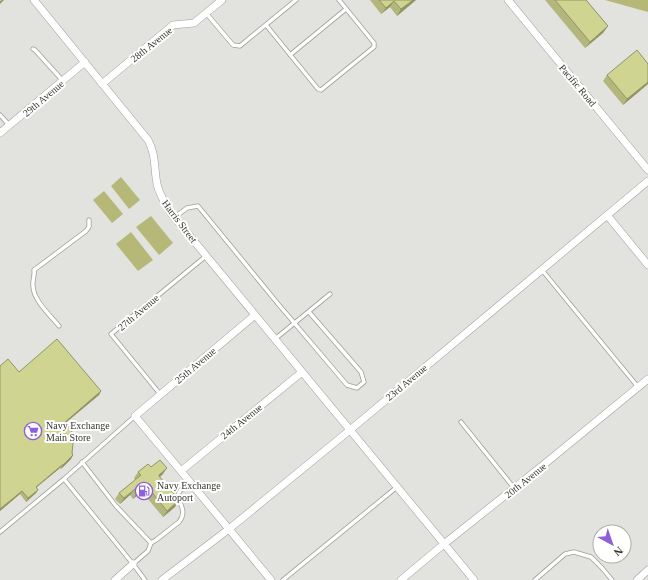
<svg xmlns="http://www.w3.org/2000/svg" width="648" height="580" font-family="Georgia,serif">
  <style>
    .green { fill: #b5b877 }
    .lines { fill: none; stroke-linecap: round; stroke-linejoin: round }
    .service-casing { stroke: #9e9e9b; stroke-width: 5 }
    .minor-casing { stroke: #9e9e9b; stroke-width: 8 }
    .service { stroke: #fff; stroke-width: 3.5 }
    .minor { stroke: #fff; stroke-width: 7 }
    .wall { fill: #b3b67d }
    .shaded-wall { fill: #929466 }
    .building { fill: #d0d491; stroke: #929466 }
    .labels { text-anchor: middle; stroke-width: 4; stroke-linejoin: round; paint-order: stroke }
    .street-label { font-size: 10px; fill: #353534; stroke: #fffffe }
    .poi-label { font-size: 10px; fill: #353534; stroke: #fffffe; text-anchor: start }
  </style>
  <rect width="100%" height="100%" fill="#e2e3df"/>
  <path class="green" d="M605,0H648V12Z
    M121,177L140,200L129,209L111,186Z
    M104,191L123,214L112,223L93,200Z
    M151,216L173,243L159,255L136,227Z
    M131,232L153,260L138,271L116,244Z"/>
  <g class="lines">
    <defs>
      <path id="service" d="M206,13L233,45L240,46L296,0
        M266,25L318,89L321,90L374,47V43L339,0
        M33,49L35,50L63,81
        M290,55L346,9
        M0,115L10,126
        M175,217L187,208L198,206L279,305L347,385L357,388L364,382L361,372L309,312
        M542,270L638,387
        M59,326C51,316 33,300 33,286C32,281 35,276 34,270L86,231L89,227V220
        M275,339L330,294
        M160,394L111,334L206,256
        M461,422L514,488
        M82,462L116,506L151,543L148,551L133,564
        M64,479L133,564L145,580
        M0,532L64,479L135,416
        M151,543L156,540L179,522C190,508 173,500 180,491C183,488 187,485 190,482
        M283,580L397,487
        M535,580L565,554L574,552L591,557L602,568L612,580"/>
      <path id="minor" d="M34,0L148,140C156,154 154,169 157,184C159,194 165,203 170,212L474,580
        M508,0L648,170
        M102,84L173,25L194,23L222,0
        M0,133L85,62
        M607,215L648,265
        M255,315L135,416L190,482L271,580
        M181,471L302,372
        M115,580L133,564
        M162,580L229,529L350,430L648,181
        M401,580L444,544L542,466L648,379
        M637,580L648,570"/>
    </defs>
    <use href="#service" class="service-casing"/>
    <use href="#minor" class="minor-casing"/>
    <use href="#service" class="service"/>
    <use href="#minor" class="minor"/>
  </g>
  <path class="wall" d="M370,0H416L397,16L390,7L381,14Z
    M545,0H586L608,26L603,33L585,48Z
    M607,75L648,84L623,105L603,81Z
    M0,366L19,372L101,391L99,395L65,423L72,453L73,455L71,459L61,469L60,468L36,488L38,490L36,493L26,502L20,494L0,511Z
    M151,467L163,474L160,477L175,507L163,517L142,492H141L133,499L130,495L120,504L115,499L119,493L135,480L134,478L138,472Z"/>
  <path class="shaded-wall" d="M2,0H4L0,4V1Z
    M413,0H416L397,16L401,9Z
    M394,1L390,7L381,14L386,8Z
    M608,26L603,33L585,48L590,42Z
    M648,82V84L623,105L627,99Z
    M101,391L99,395L62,426L64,423Z
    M73,455L71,459L61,469L63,465Z
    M62,465L60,468L33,490L36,487Z
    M167,468L163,474L155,481L159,475Z
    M146,486H147L142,492H141L133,499L137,493Z
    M135,489L130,495L120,504L124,498Z
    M38,490L36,493L26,502L28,498Z
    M22,491L20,494L0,511V509Z
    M179,500L175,507L163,517L167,511Z"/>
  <path class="building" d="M379,0H413L401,9L394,1L386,8Z
    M555,0H586L608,26L590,42Z
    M637,50L648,64V82L627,99L607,75Z
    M57,339L101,391L64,423L74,434L72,453L73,455L63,465H62L36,487L38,490L28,498L22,491L0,509V366L8,359L19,372Z
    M160,460L167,468L159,475V476L179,500L167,511L147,486H146L137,493L135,489L124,498L119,493L141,475L138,472L148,464L151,467Z"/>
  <defs>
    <symbol id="supermarket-ring" viewBox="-11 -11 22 22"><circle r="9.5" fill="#fffffe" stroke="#8d60da" stroke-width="1.5"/><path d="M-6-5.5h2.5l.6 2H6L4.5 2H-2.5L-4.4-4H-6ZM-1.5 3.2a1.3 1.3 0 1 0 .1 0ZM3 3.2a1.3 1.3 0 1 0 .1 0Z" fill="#8d60da"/></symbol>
    <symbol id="fuel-ring" viewBox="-11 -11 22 22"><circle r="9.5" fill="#fffffe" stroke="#8d60da" stroke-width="1.5"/><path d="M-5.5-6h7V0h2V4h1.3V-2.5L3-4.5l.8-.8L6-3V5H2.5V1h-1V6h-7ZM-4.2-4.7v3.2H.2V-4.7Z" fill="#8d60da"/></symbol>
  </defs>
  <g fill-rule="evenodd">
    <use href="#supermarket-ring" x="23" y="421" width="20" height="20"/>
    <use href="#fuel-ring" x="134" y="481" width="20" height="20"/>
  </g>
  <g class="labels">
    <g class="street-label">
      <text transform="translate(151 44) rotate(-39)" y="4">28th Avenue</text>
      <text transform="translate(578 85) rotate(50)" y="4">Pacific Road</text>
      <text transform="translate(43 98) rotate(-40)" y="4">29th Avenue</text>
      <text transform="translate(180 221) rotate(53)" y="4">Harris Street</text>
      <text transform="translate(138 312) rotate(-40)" y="4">27th Avenue</text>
      <text transform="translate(195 365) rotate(-40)" y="4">25th Avenue</text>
      <text transform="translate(406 382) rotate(-40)" y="4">23rd Avenue</text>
      <text transform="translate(241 421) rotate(-39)" y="4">24th Avenue</text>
      <text transform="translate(525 480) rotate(-39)" y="4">20th Avenue</text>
    </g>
    <g class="poi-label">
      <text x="46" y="429">Navy Exchange<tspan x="46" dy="12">Main Store</tspan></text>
      <text x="157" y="489">Navy Exchange<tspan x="157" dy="12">Autoport</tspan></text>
    </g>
  </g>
  <g transform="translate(612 544) rotate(140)"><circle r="19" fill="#fffffe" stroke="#aeaead"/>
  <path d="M0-3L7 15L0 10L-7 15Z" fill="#8d60da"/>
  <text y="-6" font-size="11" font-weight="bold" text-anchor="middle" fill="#353534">N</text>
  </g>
</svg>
